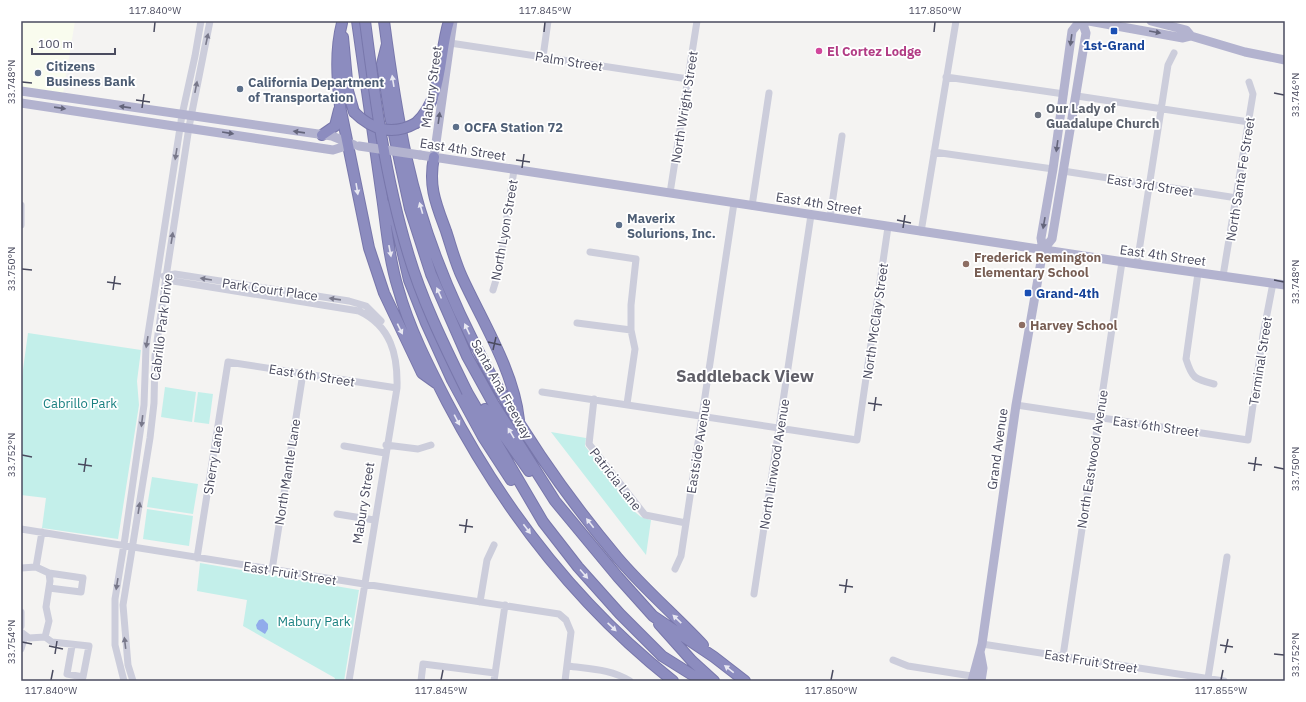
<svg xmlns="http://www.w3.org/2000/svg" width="1306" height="702" font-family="'IBM Plex Sans',sans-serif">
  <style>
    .commercial { fill: #f9fcee }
    .green { fill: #c3efea }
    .water { fill: #91abeb }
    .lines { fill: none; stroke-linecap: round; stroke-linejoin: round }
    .highway-casing { stroke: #7877ab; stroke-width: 12 }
    .minor { stroke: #cccddb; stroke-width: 7 }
    .major { stroke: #b3b3cf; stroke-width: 9 }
    .highway { stroke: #8c8cbf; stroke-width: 10 }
    .highway-bridge-casing { stroke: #7877ab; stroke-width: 12; stroke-linecap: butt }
    .major-bridge { stroke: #b3b3cf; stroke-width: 9 }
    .highway-bridge { stroke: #8c8cbf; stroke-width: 10 }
    .oneway { fill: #64657b }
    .oneway2 { fill: #78788a }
    .oneway3 { fill: #e8e8f2 }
    .ticks { fill: none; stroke: #4a4b5f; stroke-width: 1.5 }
    .transit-dot { fill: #1a4fb4; stroke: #fff; stroke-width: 1.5 }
    .hotel-dot { fill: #d1479c; stroke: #fff; stroke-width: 1.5 }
    .service-dot { fill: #5c6f8a; stroke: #fff; stroke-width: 1.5 }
    .worship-dot { fill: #6b7280; stroke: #fff; stroke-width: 1.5 }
    .education-dot { fill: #8d6e63; stroke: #fff; stroke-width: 1.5 }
    .labels { text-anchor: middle; stroke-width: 3.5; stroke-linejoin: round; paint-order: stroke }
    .transit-label { font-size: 13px; font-weight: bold; fill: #164399; stroke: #fff }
    .hotel-label { font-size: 13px; font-weight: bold; fill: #b23c85; stroke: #fff; text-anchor: start }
    .street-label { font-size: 13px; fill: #4a4b5f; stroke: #fff }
    .service-label { font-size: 13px; font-weight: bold; fill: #4e5e75; stroke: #fff; text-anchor: start }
    .worship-label { font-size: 13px; font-weight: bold; fill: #5b616d; stroke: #fff; text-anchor: start }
    .education-label { font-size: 13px; font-weight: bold; fill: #785e54; stroke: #fff; text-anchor: start }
    .park-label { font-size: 13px; fill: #1a8181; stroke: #fff }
    .district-label { font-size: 17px; font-weight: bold; fill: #5f5e67; stroke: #fff }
    .neatline { fill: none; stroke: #4a4b5f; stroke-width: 1.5 }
    .ticks-label { font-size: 10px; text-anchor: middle; fill: #4a4b5f }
  </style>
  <rect width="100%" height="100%" fill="#f4f3f2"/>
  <path class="commercial" d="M21,21H75L63,94L21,87Z"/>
  <path class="green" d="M28,333L141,350L137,381L139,405L118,539L42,528L46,498L21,495V384Z
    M165,387L196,392L192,422L161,417Z
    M198,392L213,394L209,424L194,422Z
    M551,432L586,438L585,446L635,512L641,517L651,520L646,555Z
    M152,477L198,484L193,514L147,507Z
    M147,509L193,516L189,546L143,539Z
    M200,563L359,590L344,681H334L335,678L243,626L247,600L197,591Z"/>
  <path class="water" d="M263,619L268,624V629L265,634L257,629L256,625L259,620Z"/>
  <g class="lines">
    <defs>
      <path id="highway" d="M357,21C365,77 373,134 381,190C386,222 388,256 398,288C409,328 428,365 447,402C503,509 578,606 673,681
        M384,21C390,67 397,114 407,160C439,305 523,445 617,557C644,589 675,615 703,645
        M342,23C335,50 337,78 340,106L369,248L384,293L422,373L436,383
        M343,37L348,91L354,112
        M387,44L382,64L390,116L410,209L431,274L467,356L493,403L555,501L618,577L653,616L714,657L745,681
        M416,123C444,97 438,55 449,21
        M322,135L335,126L339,110
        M434,157C428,186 436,204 446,231C451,246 455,262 462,277C482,321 514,371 519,420
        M386,205L396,224L409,280L426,323L452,380L483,437L511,480
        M467,392L543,522L578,567L620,614L662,656L702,681
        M485,409L529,471
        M659,624L692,661L714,681"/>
    </defs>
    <use href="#highway" class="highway-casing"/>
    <path class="minor" d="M450,43L688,79
      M543,57L548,21
      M946,77L1064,94
      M1077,96L1249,122
      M934,152L1053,169
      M1063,171L1237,198
      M670,193L697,21
      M21,205V225
      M752,206L769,93
      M830,218L842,136
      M921,232L956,21
      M590,252L636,259L631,305V330L635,349L627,404
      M1137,264L1168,65L1174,53
      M1198,273L1186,359C1192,378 1194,379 1214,384
      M164,276L175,274L349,301L366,306L381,321
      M1223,276L1253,94L1249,82
      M166,277L173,281L359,311C391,326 398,355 397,388L349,681
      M493,290L499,270L514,170
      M577,323L631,330
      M542,392L857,440L888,227
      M594,399L589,444L645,515L686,523
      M1016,405L1248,440L1263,335L1273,283
      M386,445L418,449L431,445
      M344,446L385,453
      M337,514L374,520
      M21,529L364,584L559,614L566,620L571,632L565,681
      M197,558L228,362L397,388
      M36,567L42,532
      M21,568L36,567L49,573L50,581L46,607L49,621L45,637
      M675,569L681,556L686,523L734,203
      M272,570L303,373
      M49,573L83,578L81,592L49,588
      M754,594L811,215
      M480,602L487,560L494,545
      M21,612V626
      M21,632L29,638L45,637L52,642L89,646L83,677L67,674L72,646
      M982,644L1224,681
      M21,649L25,636
      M1063,656L1122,262
      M893,660L908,666L978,677
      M568,666C590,669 611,669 630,681
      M1208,678L1227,557
      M124,681L115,645V599L125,538L144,405L146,347L182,115L195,56L201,21
      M133,681L128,665L123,605L150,438L154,403L155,356L166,277L189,127L210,21
      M421,681L423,664L495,673
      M494,681L505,605"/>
    <path class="major" d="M1089,21L1183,38L1191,36L1245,52L1285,60
      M1151,21L1186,30L1191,36
      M21,91L332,136L354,145
      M21,103L333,150L349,145
      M420,155L1137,264L1285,285
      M434,157L453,21
      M1043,250L1052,239L1086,33L1082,21
      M980,652L983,668L981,681
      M972,681L982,644L1016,405L1043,250L1041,238L1053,169L1072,31L1080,21"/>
    <use href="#highway" class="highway"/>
    <defs>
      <path id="highway-bridge" d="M365,21C375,99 385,177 408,253C422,301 445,347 467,392
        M354,112C372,130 393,136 416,123"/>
    </defs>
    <use href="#highway-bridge" class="highway-bridge-casing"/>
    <path class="major-bridge" d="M359,146L420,155"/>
    <use href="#highway-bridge" class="highway-bridge"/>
  </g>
  <defs><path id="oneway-solid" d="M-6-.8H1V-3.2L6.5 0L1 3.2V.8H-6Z"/></defs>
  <g class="oneway">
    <use href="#oneway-solid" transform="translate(1155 32) rotate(10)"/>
    <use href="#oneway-solid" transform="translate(1071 40) rotate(98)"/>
    <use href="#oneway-solid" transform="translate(125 107) rotate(-172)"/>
    <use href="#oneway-solid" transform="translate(60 108) rotate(8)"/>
    <use href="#oneway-solid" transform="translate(439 118) rotate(-82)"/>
    <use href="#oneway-solid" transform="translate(299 132) rotate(-172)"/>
    <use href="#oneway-solid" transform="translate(228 133) rotate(9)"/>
    <use href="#oneway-solid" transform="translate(1057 146) rotate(98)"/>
    <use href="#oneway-solid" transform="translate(1044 223) rotate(100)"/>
  </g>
  <g class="oneway2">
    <use href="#oneway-solid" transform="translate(207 39) rotate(-78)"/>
    <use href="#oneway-solid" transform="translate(196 87) rotate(-79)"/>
    <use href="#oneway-solid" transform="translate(176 154) rotate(99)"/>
    <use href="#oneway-solid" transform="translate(172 238) rotate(-81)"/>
    <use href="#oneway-solid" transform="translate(206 279) rotate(-171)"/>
    <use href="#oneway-solid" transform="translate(335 299) rotate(-172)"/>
    <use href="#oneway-solid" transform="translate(147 342) rotate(99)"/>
    <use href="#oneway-solid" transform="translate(142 421) rotate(97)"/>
    <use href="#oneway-solid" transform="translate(139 508) rotate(-81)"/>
    <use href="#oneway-solid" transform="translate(117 584) rotate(99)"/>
    <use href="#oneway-solid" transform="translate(125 643) rotate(-97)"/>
  </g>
  <g class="oneway3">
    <use href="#oneway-solid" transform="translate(393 81) rotate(-99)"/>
    <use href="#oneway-solid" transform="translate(357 189) rotate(81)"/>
    <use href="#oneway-solid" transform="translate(421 208) rotate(-106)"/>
    <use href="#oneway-solid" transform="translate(390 251) rotate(79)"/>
    <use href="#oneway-solid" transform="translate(439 293) rotate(-114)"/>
    <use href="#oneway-solid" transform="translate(400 329) rotate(64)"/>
    <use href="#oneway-solid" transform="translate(467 329) rotate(-115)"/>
    <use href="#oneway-solid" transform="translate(457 420) rotate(62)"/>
    <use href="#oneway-solid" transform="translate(511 433) rotate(-121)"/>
    <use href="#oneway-solid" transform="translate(590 523) rotate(-128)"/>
    <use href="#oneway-solid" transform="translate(527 529) rotate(53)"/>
    <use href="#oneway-solid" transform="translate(584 574) rotate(49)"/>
    <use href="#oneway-solid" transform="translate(677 619) rotate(-136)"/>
    <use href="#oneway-solid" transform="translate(612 627) rotate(43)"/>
    <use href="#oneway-solid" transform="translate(729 669) rotate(-142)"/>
  </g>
  <path class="ticks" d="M154,32L155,22M544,32L545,22M934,32L935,22M22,82L32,83M1274,93L1284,95M136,100L150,102M142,108L144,94M516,160L530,162M522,168L524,154M897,220L911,223M903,228L905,215M22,269L32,270M1274,280L1284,282M107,282L121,284M113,290L115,276M488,342L501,345M493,350L496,337M868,403L882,405M874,411L876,397M22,455L32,457M1248,463L1262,465M78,464L92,466M1274,467L1284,469M1254,471L1256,457M84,472L86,458M459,525L473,527M465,533L467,519M839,585L853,587M845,593L847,579M22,642L32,644M1220,645L1233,647M49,646L63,649M1225,653L1228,639M55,654L57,641M1274,654L1284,655M51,680L53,670M441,680L443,670M831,680L833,670M1221,680L1223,670"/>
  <g class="transit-dot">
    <rect x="1110" y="27" width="8" height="8" rx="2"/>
    <rect x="1024" y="289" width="8" height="8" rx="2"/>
  </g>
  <circle class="hotel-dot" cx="819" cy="51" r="4"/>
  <g class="service-dot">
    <circle cx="38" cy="73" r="4"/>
    <circle cx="240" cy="89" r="4"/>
    <circle cx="456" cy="127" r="4"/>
    <circle cx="619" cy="225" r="4"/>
  </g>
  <circle class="worship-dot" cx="1038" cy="115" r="4"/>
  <g class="education-dot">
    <circle cx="966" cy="264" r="4"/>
    <circle cx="1022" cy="325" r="4"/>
  </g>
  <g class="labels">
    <g class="transit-label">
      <text x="1114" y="50">1st-Grand</text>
      <text x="1036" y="298" text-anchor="start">Grand-4th</text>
    </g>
    <g class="hotel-label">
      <text x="827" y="56">El Cortez Lodge</text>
    </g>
    <g class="street-label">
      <text transform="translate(569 61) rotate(9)" y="5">Palm Street</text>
      <text transform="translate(431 87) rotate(-82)" y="5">Mabury Street</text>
      <text transform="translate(684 107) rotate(-81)" y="5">North Wright Street</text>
      <text transform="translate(463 149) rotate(9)" y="5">East 4th Street</text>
      <text transform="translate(1240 179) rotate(-81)" y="5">North Santa Fe Street</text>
      <text transform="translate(1150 185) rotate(9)" y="5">East 3rd Street</text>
      <text transform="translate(819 203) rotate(9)" y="5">East 4th Street</text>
      <text transform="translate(504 230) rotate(-80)" y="5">North Lyon Street</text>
      <text transform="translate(1163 255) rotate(8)" y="5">East 4th Street</text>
      <text transform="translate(270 289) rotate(8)" y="5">Park Court Place</text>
      <text transform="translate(875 321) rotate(-82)" y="5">North McClay Street</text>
      <text transform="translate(161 327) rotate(-83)" y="5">Cabrillo Park Drive</text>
      <text transform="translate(1260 361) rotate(-81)" y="5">Terminal Street</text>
      <text transform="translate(312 375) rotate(9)" y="5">East 6th Street</text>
      <text transform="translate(502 389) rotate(61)" y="5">Santa Ana Freeway</text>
      <text transform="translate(1156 426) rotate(8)" y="5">East 6th Street</text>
      <text transform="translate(698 446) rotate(-81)" y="5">Eastside Avenue</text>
      <text transform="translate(997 449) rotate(-82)" y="5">Grand Avenue</text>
      <text transform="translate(1092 459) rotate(-81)" y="5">North Eastwood Avenue</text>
      <text transform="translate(213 460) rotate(-81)" y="5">Sherry Lane</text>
      <text transform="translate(774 464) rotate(-81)" y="5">North Linwood Avenue</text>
      <text transform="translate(287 472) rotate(-81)" y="5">North Mantle Lane</text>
      <text transform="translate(616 479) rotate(52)" y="5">Patricia Lane</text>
      <text transform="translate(363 503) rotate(-81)" y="5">Mabury Street</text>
      <text transform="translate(290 573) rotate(9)" y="5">East Fruit Street</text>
      <text transform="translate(1091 661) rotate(9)" y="5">East Fruit Street</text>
    </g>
    <g class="service-label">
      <text x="46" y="71">Citizens<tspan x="46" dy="15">Business Bank</tspan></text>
      <text x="248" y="87">California Department<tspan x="248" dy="15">of Transportation</tspan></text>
      <text x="464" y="132">OCFA Station 72</text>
      <text x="627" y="223">Maverix<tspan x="627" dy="15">Solurions, Inc.</tspan></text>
    </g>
    <g class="worship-label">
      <text x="1046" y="113">Our Lady of<tspan x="1046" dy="15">Guadalupe Church</tspan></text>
    </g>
    <g class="education-label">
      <text x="974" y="262">Frederick Remington<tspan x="974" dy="15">Elementary School</tspan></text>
      <text x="1030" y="330">Harvey School</text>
    </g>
    <g class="park-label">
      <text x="80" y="408">Cabrillo Park</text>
      <text x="314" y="626">Mabury Park</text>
    </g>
    <g class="district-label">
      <text x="745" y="382">Saddleback View</text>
    </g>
  </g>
  <rect width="1306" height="702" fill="none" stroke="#ffffff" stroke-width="44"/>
  <path d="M32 48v6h83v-6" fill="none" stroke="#4a4b5f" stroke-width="2"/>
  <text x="38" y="48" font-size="12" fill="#4a4b5f" stroke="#ffffff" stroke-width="3" paint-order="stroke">100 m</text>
  <rect x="22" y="22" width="1262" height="658" class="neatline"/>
  <g class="ticks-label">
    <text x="155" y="14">117.840°W</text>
    <text x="545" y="14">117.845°W</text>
    <text x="935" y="14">117.850°W</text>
    <text transform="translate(11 82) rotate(-90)" y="4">33.748°N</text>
    <text transform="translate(1295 95) rotate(-90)" y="4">33.746°N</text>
    <text transform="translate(11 269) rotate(-90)" y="4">33.750°N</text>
    <text transform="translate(1295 282) rotate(-90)" y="4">33.748°N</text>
    <text transform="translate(11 455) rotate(-90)" y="4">33.752°N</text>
    <text transform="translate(1295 469) rotate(-90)" y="4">33.750°N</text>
    <text transform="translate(11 642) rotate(-90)" y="4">33.754°N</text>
    <text transform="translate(1295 655) rotate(-90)" y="4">33.752°N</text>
    <text x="51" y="694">117.840°W</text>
    <text x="441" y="694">117.845°W</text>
    <text x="831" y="694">117.850°W</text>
    <text x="1221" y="694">117.855°W</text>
  </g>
</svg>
